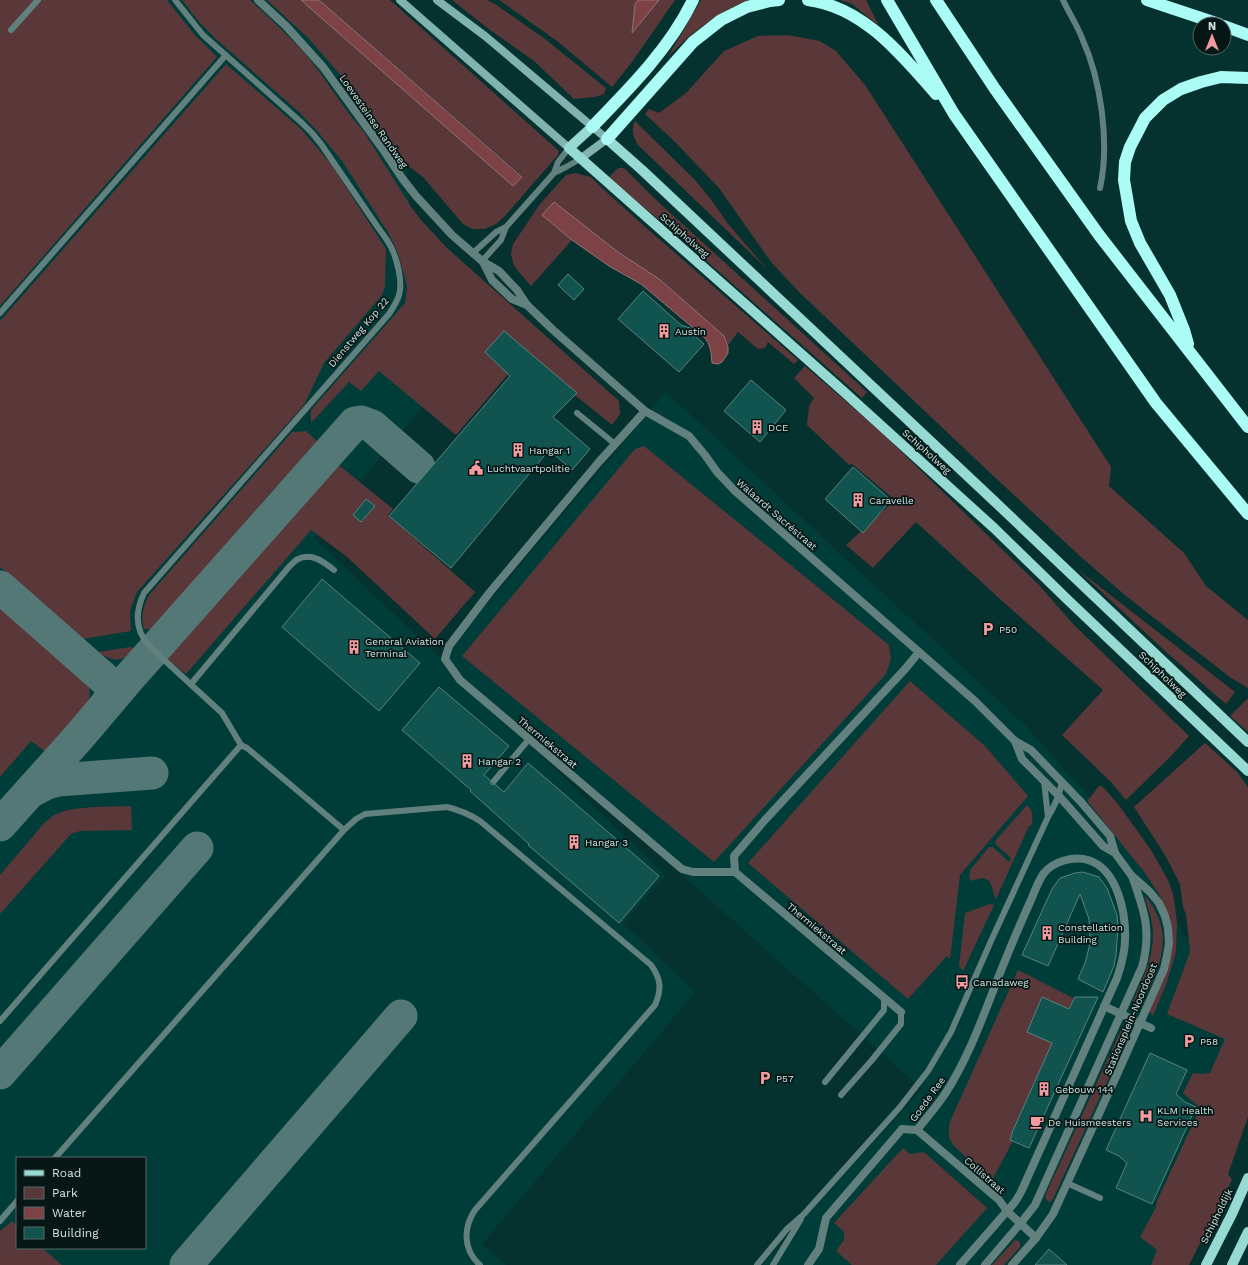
<svg xmlns="http://www.w3.org/2000/svg" width="1248" height="1265" font-family="'Work Sans',sans-serif">
  <style>
    .built { fill: #003d39; fill-rule: evenodd }
    .green { fill: #5a3739 }
    .water { fill: #7c4246; stroke: #957375 }
    .lines { fill: none; stroke-linecap: round; stroke-linejoin: round }
    .taxiway { stroke: #547875; stroke-width: 33 }
    .building { fill: #10534f; stroke: #58827e }
    .service { stroke: #62817e; stroke-width: 6 }
    .minor { stroke: #62817e; stroke-width: 8 }
    .tertiary { stroke: #62817e; stroke-width: 8 }
    .secondary { stroke: #80b3ae; stroke-width: 8 }
    .primary { stroke: #97d9d3; stroke-width: 10 }
    .motorway { stroke: #abfcf4; stroke-width: 12 }
    .labels { text-anchor: middle; stroke-width: 3.5; stroke-linejoin: round; paint-order: stroke }
    .street-label { font-size: 10px; fill: #cfe5e3; stroke: #061715 }
    .poi-label { font-size: 10px; fill: #cfe5e3; stroke: #061715; text-anchor: start }
  </style>
  <rect width="100%" height="100%" fill="#05322f"/>
  <path class="built" d="M0,0H298L402,91L413,262L485,330L314,538L441,659L666,392L1027,727L1160,877L1183,935L1248,967L1172,1265H762L922,1089L449,667L665,875L623,923L695,992L482,1244L506,1265H0ZM17,1158H145V1248H17Z"/>
  <path class="green" d="M0,0H167L194,34L217,57L0,306Z
    M182,0H250C267,16 285,32 301,49C324,75 341,106 364,132L412,208L421,220L447,248L619,401L620,414L612,425L571,392L510,372L456,435L379,371L361,391L349,382L311,423V410L405,303L407,286L398,253L389,234L342,161L318,132L300,113L216,39L199,22Z
    M267,0H301L513,185L522,176L319,0H390L559,151L558,155L505,216L496,224L485,229H472L463,224L423,177L396,157L344,79L308,38Z
    M452,0H487L495,4L545,39L606,88L604,94L595,97L574,99L534,61L486,27Z
    M499,0H638L635,4L632,32L659,0H675L632,62L612,87L557,41Z
    M701,0H748C717,13 690,33 667,58Z
    M840,0H866L879,26L852,4Z
    M788,35L820,41L836,51L865,85L1111,467L1109,486L1184,553L1206,586L1248,620V688L1231,678L1126,596L1081,557L987,470L799,292L771,262L719,188L674,141L645,114L649,109L659,113L686,93L724,51L758,36Z
    M226,64L301,129L331,164L386,249L385,287L382,295L324,363L304,405L137,592L130,611L131,631L82,639L0,567V321Z
    M635,121L695,180L710,198L728,224L767,269L638,145C633,137 631,130 635,121Z
    M618,168H624L654,198L867,392L862,398L676,234L609,178L612,174Z
    M575,173L591,177L602,188L643,225L798,360L794,364L768,342L765,348L758,349L738,332L728,345L724,336L659,279L618,252L542,215L572,240L531,286L514,266L511,255L513,244L540,204L566,175Z
    M805,366L880,431L1039,585L1073,624L1189,736L1171,756L1126,800L1111,782L1062,735L1103,690L1000,599L916,522L873,568L846,545L895,500L852,464L849,465L807,425L809,406L814,398L794,378Z
    M306,431L317,441L281,483L274,489L155,626L150,629H144C140,616 144,606 149,595L292,432Z
    M644,446L889,645L891,659L886,674L714,862L462,656L635,449Z
    M340,466L393,509L388,515L475,592L435,639L346,556L311,530L186,674L167,659L336,467Z
    M1077,569L1235,692L1226,704L1165,651Z
    M0,607L81,676C90,686 93,694 86,706L46,752L31,741L0,777Z
    M130,647L135,648C132,651 129,655 125,657C116,663 106,657 98,652Z
    M910,681L985,746L1028,796L960,875L950,959L947,956L908,999L748,863Z
    M1247,699H1248V732L1230,716Z
    M1205,743L1237,772L1248,787V1117L1228,1174L1232,1180L1189,1265H1151L1157,1250L1140,1237L1156,1207L1157,1201L1200,1108L1183,1093L1193,1073L1201,1074L1210,1073L1225,1039L1167,1014L1190,952L1186,914L1183,907L1180,884L1165,855L1134,807Z
    M1099,786H1102L1118,804L1151,850L1168,880L1173,894L1175,907L1177,924L1176,952L1167,982L1153,1016L1149,1011L1163,978L1172,950L1170,924L1160,896L1145,873L1088,802V800Z
    M1027,805C1034,812 1033,818 1031,826H1029L996,899C990,888 994,872 972,881L969,878L970,870L989,847H993L1009,862L1011,858L996,845L995,841Z
    M131,806L132,830L80,831L71,834L0,914V875L45,822C48,820 50,818 53,816C70,805 110,807 131,806Z
    M1145,896C1149,900 1153,906 1155,911C1174,945 1154,977 1140,1008L1139,1010C1135,1011 1133,1010 1131,1007L1132,1004C1143,978 1157,953 1152,923C1151,914 1146,905 1145,896Z
    M990,904L994,905L963,971L959,966L965,913Z
    M1018,970L1075,999L1070,1010L1043,998L1057,1041L1014,1139L991,1182L953,1145L949,1138V1124Z
    M1122,1028L1128,1029L1129,1034L1053,1199L1050,1202L1046,1200L1045,1196Z
    M903,1148L910,1154L924,1152L987,1208L936,1265H852L836,1251L844,1240V1232L834,1223Z
    M12,1221L17,1226V1248H42L62,1265H0V1231Z
    M1015,1240H1017L1020,1242V1247L1004,1265H992Z"/>
  <path class="water" d="M301,0H319L522,177L513,186Z
    M638,0H659L632,33L635,4Z
    M554,202L618,252L659,279L724,336L728,347V353L722,362L718,364L712,363C711,352 711,345 704,337L641,284L609,266L572,240L542,215Z"/>
  <g class="lines">
    <path class="taxiway" d="M0,587L109,683L112,693L108,702
      M30,792L47,783L58,780L152,773
      M0,825L78,738L128,679L355,423L361,422L372,426L419,467
      M0,1073L197,848
      M186,1265L401,1016"/>
  </g>
  <path class="building" d="M568,274L584,289L574,300L558,285Z
    M643,291L681,325L690,328L698,333L695,336L704,344L679,372L618,319Z
    M504,331L577,393L553,417L590,449L572,470L549,450L451,568L389,516L510,376L485,352Z
    M751,380L786,410L760,442L724,411Z
    M853,467L891,500L863,533L825,499Z
    M366,499L375,506L361,522L353,515Z
    M322,579L420,663L379,711L282,627Z
    M439,687L509,746L484,775L490,780L491,784L496,785L504,792L528,763L659,876L619,923L528,845L529,844L470,791L471,790L402,730Z
    M1083,872L1099,877L1107,888L1117,915L1118,927L1116,955L1114,966L1103,992L1078,979L1085,963L1089,948L1090,939L1089,919L1080,894L1048,966L1022,955L1052,889L1060,878L1075,873Z
    M1042,997L1069,1009L1075,997H1098L1029,1148L1010,1140L1012,1135H1011L1052,1043L1027,1032Z
    M1150,1053L1187,1070L1176,1094L1185,1102L1196,1107L1152,1204L1116,1188L1127,1163L1119,1156L1106,1150Z
    M1049,1249L1067,1265H1035Z"/>
  <g class="lines">
    <path class="service" d="M175,0L203,35L302,123L312,133L321,144L377,226C382,233 387,239 391,247C397,259 403,282 399,295C397,302 393,308 389,314L144,593C135,612 135,631 150,647L222,713L241,745L247,748L344,830
      M1063,0C1069,13 1077,25 1082,38C1101,80 1110,143 1100,188
      M11,30L38,0
      M554,173L566,167L580,159
      M473,253L496,232L506,227
      M482,261L501,240L506,227L554,173L558,162L569,148
      M0,313L226,55
      M577,413L615,444
      M191,684L288,568C291,565 294,561 298,559C311,552 324,562 334,570
      M494,781L529,739
      M1044,781L1048,817
      M0,1021L241,745
      M825,1082L884,1010V997
      M841,1095L872,1060L901,1024V1012
      M55,1158L344,830L356,819L365,814L447,807C460,810 469,814 480,821L651,965C661,979 662,989 655,1005L475,1210C463,1228 463,1250 480,1265
      M1067,1183L1100,1198
      M0,1221L17,1201
      M757,1265L787,1229L804,1214L900,1107L928,1071L951,1032L991,941L1048,817C1055,806 1059,796 1062,782
      M773,1265L801,1219"/>
    <path class="minor" d="M645,411L598,463L490,592L449,646L445,659L460,680L682,869L693,872H735L901,1012
      M735,872L734,856L764,821L906,668L919,652
      M1104,1006L1151,1028
      M917,1130C926,1118 937,1106 945,1094C969,1057 984,1014 1000,973C1010,948 1020,924 1031,900C1035,891 1038,881 1044,873C1054,861 1073,856 1088,860C1118,869 1126,914 1125,940C1125,953 1121,966 1117,978L1021,1192L1015,1202L960,1265
      M917,1130L999,1200L1007,1211L1036,1238
      M808,1265L819,1249L826,1218L902,1129L917,1130"/>
    <path class="tertiary" d="M258,0L286,26L323,67L384,151L402,178L416,196L452,235L482,261L499,271L517,290L527,305L552,329L645,411L689,436L705,455L717,472L735,491L975,701L1015,741L1031,750L1081,802L1110,836L1115,853L1131,875L1150,892L1159,903L1165,916L1168,928L1169,943L1167,956L1164,969L1119,1070L1053,1214L1036,1238L1012,1265
      M483,262L492,280L512,299L527,305
      M1015,741L1022,759L1059,796L1103,846L1115,853
      M985,1265L1020,1224L1035,1205L1142,967C1152,931 1144,910 1132,876"/>
    <path class="secondary" d="M400,0L569,148
      M437,0L485,36L607,139L580,159"/>
    <path class="primary" d="M592,127L569,148L843,391L994,528L1070,602L1248,771
      M607,139L642,170L992,499L1248,742
      M1206,1265L1232,1214L1248,1178
      M1232,1265L1248,1232"/>
    <path class="motorway" d="M808,0C863,7 901,54 936,94
      M887,0L954,114L1156,403L1248,514
      M936,0L995,89L1099,235L1248,427
      M1147,0L1219,24
      M1224,26L1248,35
      M592,127C629,89 670,48 693,0
      M607,139L693,42L721,20L747,7L770,1L779,0
      M1188,344L1184,330L1170,295L1140,243L1131,221L1124,180L1125,162L1130,147L1145,118L1163,100L1181,89L1201,82L1221,77L1248,78"/>
  </g>
  <defs>
    <symbol id="building-bare" viewBox="-9 -9 18 18"><path d="M-4-6H4V6H1V3H-1V6H-4ZM-2.5-4.3h1.7v1.8h-1.7ZM.8-4.3h1.7v1.8H.8ZM-2.5-1h1.7V.8h-1.7ZM.8-1h1.7V.8H.8Z" fill="#f49b9f" stroke="#061715" stroke-width="2.5" paint-order="stroke"/></symbol>
    <symbol id="civic-bare" viewBox="-9 -9 18 18"><path d="M-.6-6.5H3V-4.5H.6V-3L4-1V1h2V6H-6V1h2V-1L-.6-3ZM-1.2 2.5V6h2.4V2.5Z" fill="#f49b9f" stroke="#061715" stroke-width="2.5" paint-order="stroke"/></symbol>
    <symbol id="parking-bare" viewBox="-9 -9 18 18"><path d="M-3.5-5.5H1a3.5 3.5 0 0 1 0 7H-1V5.5H-3.5ZM-1-3.4V-.6H.8a1.4 1.4 0 0 0 0-2.8Z" fill="#f49b9f" stroke="#061715" stroke-width="2.5" paint-order="stroke"/></symbol>
    <symbol id="bus-bare" viewBox="-9 -9 18 18"><path d="M-5-6H5V4H4V6H2V4H-2V6H-4V4H-5ZM-3.5-4V0h7V-4ZM-3.5 1.2v1.5H-2V1.2ZM2 1.2v1.5H3.5V1.2Z" fill="#f49b9f" stroke="#061715" stroke-width="2.5" paint-order="stroke"/></symbol>
    <symbol id="hospital-bare" viewBox="-9 -9 18 18"><path d="M-5-5h3v3.5h4V-5h3V5h-3V1.5h-4V5h-3Z" fill="#f49b9f" stroke="#061715" stroke-width="2.5" paint-order="stroke"/></symbol>
    <symbol id="cafe-bare" viewBox="-9 -9 18 18"><path d="M-5.5-4.5H6V0H3Q3 3.5 0 3.5H-2.5Q-5.5 3.5-5.5 0ZM3-3.2v2h1.7v-2ZM-6 4.5H4V6H-6Z" fill="#f49b9f" stroke="#061715" stroke-width="2.5" paint-order="stroke"/></symbol>
  </defs>
  <g fill-rule="evenodd">
    <use href="#building-bare" x="654" y="321" width="20" height="20"/>
    <use href="#building-bare" x="747" y="417" width="20" height="20"/>
    <use href="#building-bare" x="508" y="440" width="20" height="20"/>
    <use href="#civic-bare" x="466" y="458" width="20" height="20"/>
    <use href="#building-bare" x="848" y="490" width="20" height="20"/>
    <use href="#parking-bare" x="978" y="619" width="20" height="20"/>
    <use href="#building-bare" x="344" y="637" width="20" height="20"/>
    <use href="#building-bare" x="457" y="751" width="20" height="20"/>
    <use href="#building-bare" x="564" y="832" width="20" height="20"/>
    <use href="#building-bare" x="1037" y="923" width="20" height="20"/>
    <use href="#bus-bare" x="952" y="972" width="20" height="20"/>
    <use href="#parking-bare" x="1179" y="1031" width="20" height="20"/>
    <use href="#parking-bare" x="755" y="1068" width="20" height="20"/>
    <use href="#building-bare" x="1034" y="1079" width="20" height="20"/>
    <use href="#hospital-bare" x="1136" y="1106" width="20" height="20"/>
    <use href="#cafe-bare" x="1027" y="1112" width="20" height="20"/>
  </g>
  <g class="labels">
    <g class="street-label">
      <text transform="translate(374 121) rotate(55)" y="4">Loevesteinse Randweg</text>
      <text transform="translate(685 235) rotate(41)" y="4">Schipholweg</text>
      <text transform="translate(358 332) rotate(-50)" y="4">Dienstweg Kop 22</text>
      <text transform="translate(927 451) rotate(42)" y="4">Schipholweg</text>
      <text transform="translate(777 514) rotate(41)" y="4">Walaardt Sacréstraat</text>
      <text transform="translate(1163 674) rotate(44)" y="4">Schipholweg</text>
      <text transform="translate(548 742) rotate(40)" y="4">Thermiekstraat</text>
      <text transform="translate(817 928) rotate(40)" y="4">Thermiekstraat</text>
      <text transform="translate(1130 1019) rotate(-67)" y="4">Stationsplein-Noordoost</text>
      <text transform="translate(927 1099) rotate(-54)" y="4">Goede Ree</text>
      <text transform="translate(985 1175) rotate(41)" y="4">Collistraat</text>
      <text transform="translate(1216 1216) rotate(-64)" y="4">Schipholdijk</text>
    </g>
    <g class="poi-label">
      <text x="675" y="335">Austin</text>
      <text x="768" y="431">DCE</text>
      <text x="529" y="454">Hangar 1</text>
      <text x="487" y="472">Luchtvaartpolitie</text>
      <text x="869" y="504">Caravelle</text>
      <text x="999" y="633">P50</text>
      <text x="365" y="645">General Aviation<tspan x="365" dy="12">Terminal</tspan></text>
      <text x="478" y="765">Hangar 2</text>
      <text x="585" y="846">Hangar 3</text>
      <text x="1058" y="931">Constellation<tspan x="1058" dy="12">Building</tspan></text>
      <text x="973" y="986">Canadaweg</text>
      <text x="1200" y="1045">P58</text>
      <text x="776" y="1082">P57</text>
      <text x="1055" y="1093">Gebouw 144</text>
      <text x="1157" y="1114">KLM Health<tspan x="1157" dy="12">Services</tspan></text>
      <text x="1048" y="1126">De Huismeesters</text>
    </g>
  </g>
  <rect x="16" y="1157" width="130" height="92" fill="#061715" stroke="#566967"/>
  <rect x="24" y="1170" width="20" height="6" fill="#97d9d3" stroke="#566967"/>
  <text x="52" y="1177" font-size="12" fill="#cfe5e3">Road</text>
  <rect x="24" y="1187" width="20" height="12" fill="#5a3739" stroke="#566967"/>
  <text x="52" y="1197" font-size="12" fill="#cfe5e3">Park</text>
  <rect x="24" y="1207" width="20" height="12" fill="#7c4246" stroke="#566967"/>
  <text x="52" y="1217" font-size="12" fill="#cfe5e3">Water</text>
  <rect x="24" y="1227" width="20" height="12" fill="#10534f" stroke="#566967"/>
  <text x="52" y="1237" font-size="12" fill="#cfe5e3">Building</text>
  <g transform="translate(1212 36)"><circle r="19" fill="#061715" stroke="#566967"/>
  <path d="M0-3L7 15L0 10L-7 15Z" fill="#f49b9f"/>
  <text y="-6" font-size="11" font-weight="bold" text-anchor="middle" fill="#cfe5e3">N</text>
  </g>
</svg>
